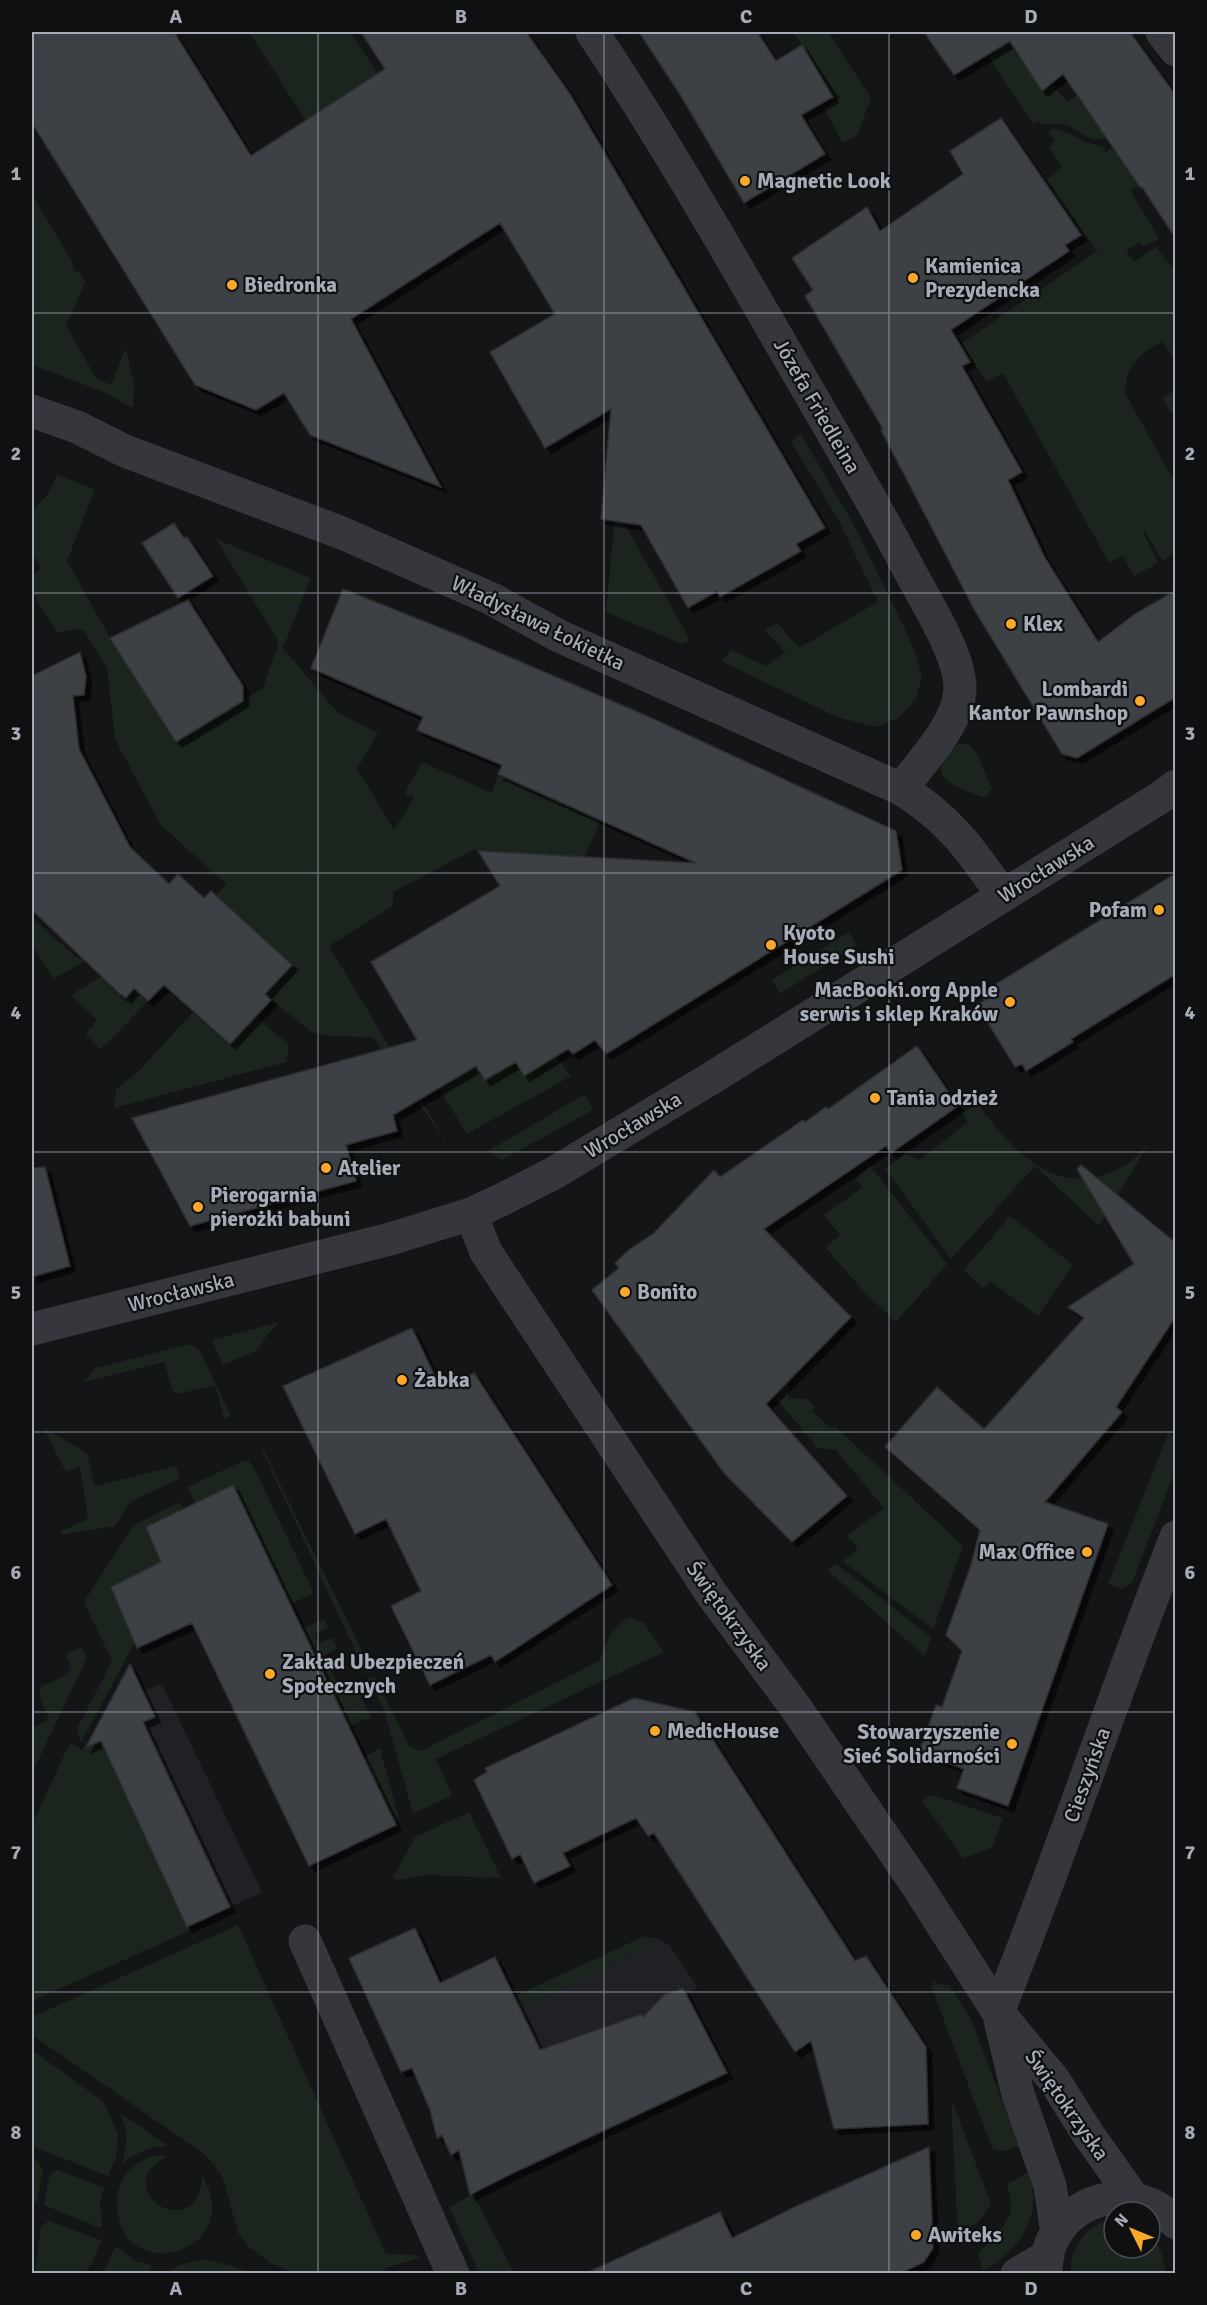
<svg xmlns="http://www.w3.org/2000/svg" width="1207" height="2305" font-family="Signika,sans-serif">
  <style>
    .built { fill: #202124 }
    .green { fill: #1c251d }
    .building { fill: #3e4044; stroke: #2e2f33; stroke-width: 1.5; filter: url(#shadow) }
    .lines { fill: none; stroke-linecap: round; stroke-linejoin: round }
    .minor { stroke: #35373c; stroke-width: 33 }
    .tertiary { stroke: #35373c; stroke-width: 33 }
    .grid { fill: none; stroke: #a6acb7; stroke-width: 1.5; stroke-opacity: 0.55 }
    .poi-dot { fill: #fba828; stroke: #0f1012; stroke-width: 2 }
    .labels { text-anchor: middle; stroke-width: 4.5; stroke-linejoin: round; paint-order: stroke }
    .poi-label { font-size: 21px; font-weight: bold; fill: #a6acb7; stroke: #0f1012; text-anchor: start }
    .street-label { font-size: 21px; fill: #a6acb7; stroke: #0f1012 }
    .neatline { fill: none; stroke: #a6acb7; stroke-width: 2 }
    .grid-label { font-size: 20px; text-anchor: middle; font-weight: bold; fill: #a6acb7 }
  </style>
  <defs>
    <filter id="shadow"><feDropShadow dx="5.5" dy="5.5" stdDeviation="0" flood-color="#0009"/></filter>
  </defs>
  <rect width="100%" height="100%" fill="#141517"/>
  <path class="built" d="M130,1665L143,1691L162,1684L262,1892L187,1927L95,1730Z
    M658,1939L670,1946L698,1988L473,2097L442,2050Z"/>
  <path class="green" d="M249,32H350L378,74L306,121Z
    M793,32H828L871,98L857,135L843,143L824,108L840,98Z
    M972,32H1005L1017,48L1015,50L1035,76L1040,73L1050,88L1054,87L1067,102L1077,95L1107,137C1091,145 1085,134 1071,127C1062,123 1052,123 1042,124L1038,121L1033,124Z
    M1054,128C1071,132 1085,145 1102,146L1106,152L1113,147L1139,185L1131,191L1159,239L1144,246L1139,242L1126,251L1134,262L1156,247L1175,271V361L1162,341C1139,356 1126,363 1125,393L1175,483L1172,486L1175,493V553L1162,561L1145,531L1143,532L1158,563L1134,576L1123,556L1109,563L1003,373L986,381L962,343L1097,251L1047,179L1062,167L1049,147L1055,141L1048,132Z
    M32,195L74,264L72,266L75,272L78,271L85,282L66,326L96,378L111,385L126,348L134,386L133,408L104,392L32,365Z
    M1175,390V410L1171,413L1162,398Z
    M801,434L856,529L905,629L916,655L922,678L916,698L899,718L875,727L837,717L721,661L731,650L766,666L785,652L765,630L777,623L799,648L878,602L839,521L791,442Z
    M57,475L95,489L67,561L110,638L176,742L263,688L279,642L216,539L311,578L283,648L337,712L378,733L357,769L394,830L414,798L405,793L422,762L492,793L498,775L601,820L584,858L473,850L393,892V906L329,946L448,1145L373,1037L326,1036L310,1031L265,994L291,965L216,896L226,884L160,824L115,739L107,668L83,629L57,632L32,592V576L42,568L32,553V512L48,494Z
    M619,514L690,640L682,644L606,612L615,517Z
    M958,744H969L976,752L992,788L986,797C977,796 947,784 943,776C940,771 941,766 942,761Z
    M32,914L34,920L76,957L85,961L54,979L32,945Z
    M849,932L857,945L780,994L772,980Z
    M102,976L126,997L134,988L148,1001L100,1050L86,1034L97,1020L71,995Z
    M193,1012L206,1023L210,1021L255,1017L289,1044L286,1062L114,1108L116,1089L137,1073Z
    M556,1056L571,1076L467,1134L438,1087L476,1066L485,1080L516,1062L525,1075Z
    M585,1094L593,1110L502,1160L488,1151Z
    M978,1104C1014,1153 1060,1204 1126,1165C1134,1160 1142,1150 1149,1143L1099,1226L1035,1166L951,1259L885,1168L906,1154L919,1160L968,1122L963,1112Z
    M870,1166L947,1264L896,1322L865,1293L826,1248L840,1235L824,1215L863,1187L856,1179Z
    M1010,1216L1073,1265L1038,1316L990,1281L983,1288L964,1270Z
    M279,1322L267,1335L258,1350L223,1365L212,1340Z
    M190,1344L200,1351L231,1416L224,1418L215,1385L178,1394L173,1392L164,1362L84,1382L95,1368Z
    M759,1352L789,1381L788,1398L807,1399L815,1407L812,1411L829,1427H836L963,1546L933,1629L842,1561L858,1549L847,1535L884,1508L836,1450L818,1448L772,1394Z
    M43,1427L87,1453L95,1486L176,1466L180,1478L130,1502L115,1526L61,1535L62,1531L88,1519L80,1466L66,1472Z
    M1169,1432L1175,1439V1471L1132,1583L1121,1589L1108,1584Z
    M262,1447L372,1671L366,1674L261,1448Z
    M245,1460L252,1464L314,1593L291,1604L233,1485L195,1503L188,1487Z
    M180,1502L183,1509L146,1527L161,1562L135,1642L81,1742L77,1729L112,1661L84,1602L133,1526Z
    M837,1564L931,1637L925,1656L827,1570Z
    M630,1617L644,1623L664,1652L436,1759L452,1795L413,1814L384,1710L368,1679L374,1675L409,1746L421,1751L599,1661C606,1643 612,1627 630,1617Z
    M325,1619L328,1627L314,1634L319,1643L332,1638L337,1648L324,1656L341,1692L355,1685L371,1717L349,1726L302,1629Z
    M82,1647L87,1658L32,1773V1728L49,1719C26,1669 51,1695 71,1668L66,1654Z
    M95,1730L189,1931L32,2001V1824L70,1743L82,1750Z
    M380,1748L398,1815L395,1823L364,1757Z
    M932,1795L1003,1818L992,1848L963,1858L922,1801Z
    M469,1812L501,1878L429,1875L396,1880L393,1878L415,1837Z
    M238,1925L386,2254L417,2255L419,2258L385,2268L386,2274L295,2273L270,2263L249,2247L238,2233L223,2178L211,2161L200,2151L32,2035V2017Z
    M645,1936L658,1939L442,2050L434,2033Z
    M933,1982L950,1986L971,2019L1019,2146C1009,2149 1002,2154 992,2148L931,1986Z
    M32,2050L104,2102L118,2135L116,2157L108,2176L32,2146Z
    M951,2098L991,2204L980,2220L958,2236Z
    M121,2113L168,2146C149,2147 138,2152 123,2163L127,2135Z
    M159,2155L167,2156C103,2192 202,2248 202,2174C246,2252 132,2282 119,2219C117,2209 115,2198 119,2188C126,2169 139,2159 159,2155Z
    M32,2158L38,2161L43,2171L36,2203L32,2201Z
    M57,2170L104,2188L100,2203L102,2226L100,2228L44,2205L49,2177Z
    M1028,2172C1030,2181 1034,2191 1033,2200C1033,2231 1008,2258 983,2271L978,2255C991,2238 1011,2226 1011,2203C1011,2196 1008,2190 1007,2184Z
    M473,2194L514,2273H479L449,2207Z
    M1114,2219V2248H1150V2234L1161,2250L1166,2273H1071C1069,2247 1087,2223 1114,2219Z
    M49,2221L101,2240L93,2262L84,2273H35L41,2226Z
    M116,2246L135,2261L152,2265L148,2273H103Z
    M203,2259L232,2266L253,2273H165L180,2265Z"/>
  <path class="building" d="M32,32H174L251,156L385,69L361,32H526L570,94L825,528L796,544L801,551L720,597L717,591L688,608L641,525L601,519L611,409L545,448L490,352L555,314L500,223L351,319L441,487L310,435L284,393L256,410L195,385L32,123Z
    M639,32H757L776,61L802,45L833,97L801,115L825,154L744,203L681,96Z
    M924,32H1130L1176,96V239L1142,187H1140L1063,74L1042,91L1010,41L954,75Z
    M1001,118L1081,235L1065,245L1069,251L951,330L970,362L962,366L1022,472L1008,480L1045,558L1098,642L1135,614L1176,590V697L1077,758L1062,754L975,611L881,430L883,429L805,296L813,290L792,258L867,207L880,231L963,174L950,151Z
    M174,523L184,538L187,537L213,576L178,598L142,543Z
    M343,589L458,635L647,716L896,831L902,870L606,1054L595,1040L573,1054L568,1049L524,1076L516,1062L485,1080L476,1066L393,1115L397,1131L346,1145L356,1181L190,1226L132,1118L417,1040L371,962L500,886L478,851L696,863L498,774L502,765L417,730L423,717L311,668Z
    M188,600L243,686V701L176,742L110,638Z
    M80,652L86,676L84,695L73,696L79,749L130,847L169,884L178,874L204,898L211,891L292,965L265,994L271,1000L230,1044L164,985L148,1001L134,988L126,998L120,994L32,910V676Z
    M1176,873V974L1071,1039L1073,1042L1026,1071L1022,1064L1015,1067L977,1005L984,1001L980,994Z
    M917,1046L958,1106L891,1153L886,1146L764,1229L851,1317L766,1404L847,1496L792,1542L724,1473L592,1290L619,1268L615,1263L630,1249L654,1233L714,1170L720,1177L803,1120L805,1122L826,1107L828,1109Z
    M1081,1165L1176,1243V1316L1116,1407L1122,1412L1045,1502L1108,1524L1008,1806L957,1788L964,1769L919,1752L936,1705L942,1707L962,1651L946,1635L971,1565L980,1530L885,1447L937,1387L984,1429L1084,1318L1068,1307L1134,1264L1077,1169Z
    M45,1167L70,1266L32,1277V1168Z
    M412,1328L441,1389L474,1373L612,1585L495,1662L491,1655L430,1685L391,1606L421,1591L386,1519L355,1534L283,1386Z
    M233,1485L396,1825L309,1866L192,1623L137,1648L111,1587L161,1562L146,1527Z
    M130,1664L155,1717L143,1722L230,1907L187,1927L101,1741L86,1747Z
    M634,1698L695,1712L855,1961L866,1956L926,2047L928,2124L834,2129L811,2041L795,2052L654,1833L648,1836L636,1818L563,1853L570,1866L534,1883L520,1854L512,1859L474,1780L487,1772L485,1768Z
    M415,1928L440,1983L495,1957L540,2050L642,2014L643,2017L664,1995L683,1988L727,2073L511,2174L470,2195L459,2150L451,2155L442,2135L437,2138L430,2110L412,2068L401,2072L349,1958Z
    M929,2147L933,2248L924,2262L899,2274H584L720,2212L732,2238L799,2205Z"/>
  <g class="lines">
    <path class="minor" d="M592,32C658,131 718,234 777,337C821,413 866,488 907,566C923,597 961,655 960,689C959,724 921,762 901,789
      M1162,32L1176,50
      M471,1214L486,1252L713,1596L796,1708L918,1887L998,2012L1054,2080L1088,2134L1134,2199
      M305,1941L453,2274
      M998,2012C1061,1856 1113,1695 1176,1537
      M1000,2020L1018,2094L1050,2186L1057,2233
      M1017,2274L1048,2256
      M1046,2274C1043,2205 1129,2171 1176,2223"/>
    <path class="tertiary" d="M32,411L77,427L125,451L342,533L492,599L559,636L901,789C950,819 971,850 1003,896
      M32,1329L390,1239L471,1214L501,1200L554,1173L710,1079L1161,797L1176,786"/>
  </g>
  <path class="grid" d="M318,32V2274M604,32V2274M889,32V2274M32,313H1176M32,593H1176M32,873H1176M32,1152H1176M32,1432H1176M32,1712H1176M32,1992H1176"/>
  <g class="poi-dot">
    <circle cx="745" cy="181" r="6"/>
    <circle cx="913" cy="278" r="6"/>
    <circle cx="232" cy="285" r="6"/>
    <circle cx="1011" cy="624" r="6"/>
    <circle cx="1140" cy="701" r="6"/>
    <circle cx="1159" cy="910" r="6"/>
    <circle cx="771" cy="945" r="6"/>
    <circle cx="1010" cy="1002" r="6"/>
    <circle cx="875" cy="1098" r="6"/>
    <circle cx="326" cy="1168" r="6"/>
    <circle cx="198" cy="1207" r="6"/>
    <circle cx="625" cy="1292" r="6"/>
    <circle cx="402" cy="1380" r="6"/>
    <circle cx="1087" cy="1552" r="6"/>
    <circle cx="270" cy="1674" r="6"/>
    <circle cx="655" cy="1731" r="6"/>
    <circle cx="1012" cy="1744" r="6"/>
    <circle cx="916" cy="2235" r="6"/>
  </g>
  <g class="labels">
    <g class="poi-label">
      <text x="757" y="188">Magnetic Look</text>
      <text x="925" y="273">Kamienica<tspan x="925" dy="24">Prezydencka</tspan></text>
      <text x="244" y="292">Biedronka</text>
      <text x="1023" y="631">Klex</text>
      <text x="1128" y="696" text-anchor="end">Lombardi<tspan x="1128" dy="24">Kantor Pawnshop</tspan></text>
      <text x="1147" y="917" text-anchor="end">Pofam</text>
      <text x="783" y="940">Kyoto<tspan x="783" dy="24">House Sushi</tspan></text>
      <text x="998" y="997" text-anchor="end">MacBooki.org Apple<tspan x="998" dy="24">serwis i sklep Kraków</tspan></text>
      <text x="887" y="1105">Tania odzież</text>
      <text x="338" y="1175">Atelier</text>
      <text x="210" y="1202">Pierogarnia<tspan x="210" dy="24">pierożki babuni</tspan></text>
      <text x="637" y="1299">Bonito</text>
      <text x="414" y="1387">Żabka</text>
      <text x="1075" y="1559" text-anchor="end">Max Office</text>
      <text x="282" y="1669">Zakład Ubezpieczeń<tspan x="282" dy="24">Społecznych</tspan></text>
      <text x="667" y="1738">MedicHouse</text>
      <text x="1000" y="1739" text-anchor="end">Stowarzyszenie<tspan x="1000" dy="24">Sieć Solidarności</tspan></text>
      <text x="928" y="2242">Awiteks</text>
    </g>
    <g class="street-label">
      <text transform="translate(817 406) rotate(60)" y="7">Józefa Friedleina</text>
      <text transform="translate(538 623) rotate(26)" y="7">Władysława Łokietka</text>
      <text transform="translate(1046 869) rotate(-32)" y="7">Wrocławska</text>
      <text transform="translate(633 1125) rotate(-31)" y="7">Wrocławska</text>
      <text transform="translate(181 1292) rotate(-14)" y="7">Wrocławska</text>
      <text transform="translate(729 1616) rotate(54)" y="7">Świętokrzyska</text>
      <text transform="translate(1087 1775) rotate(-70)" y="7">Cieszyńska</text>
      <text transform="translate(1067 2105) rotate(55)" y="7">Świętokrzyska</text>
    </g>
  </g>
  <rect width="1207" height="2305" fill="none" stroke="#0f1012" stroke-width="66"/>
  <g transform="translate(1132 2230) rotate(313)"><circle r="28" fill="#0f1012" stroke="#4b4e54" stroke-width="1.5"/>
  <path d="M0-4.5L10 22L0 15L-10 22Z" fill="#fba828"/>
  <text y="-9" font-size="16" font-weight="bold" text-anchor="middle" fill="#a6acb7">N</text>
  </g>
  <rect x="33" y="33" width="1141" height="2239" class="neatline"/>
  <g class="grid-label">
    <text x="176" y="23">A</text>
    <text x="461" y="23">B</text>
    <text x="746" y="23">C</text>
    <text x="1031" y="23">D</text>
    <text x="16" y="180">1</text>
    <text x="1190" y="180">1</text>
    <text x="16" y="460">2</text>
    <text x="1190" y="460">2</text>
    <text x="16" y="740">3</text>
    <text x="1190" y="740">3</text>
    <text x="16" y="1019">4</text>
    <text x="1190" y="1019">4</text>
    <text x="16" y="1299">5</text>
    <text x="1190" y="1299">5</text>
    <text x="16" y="1579">6</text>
    <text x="1190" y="1579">6</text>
    <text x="16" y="1859">7</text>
    <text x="1190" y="1859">7</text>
    <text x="16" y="2139">8</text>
    <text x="1190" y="2139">8</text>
    <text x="176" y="2295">A</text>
    <text x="461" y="2295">B</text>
    <text x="746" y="2295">C</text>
    <text x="1031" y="2295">D</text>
  </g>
</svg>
